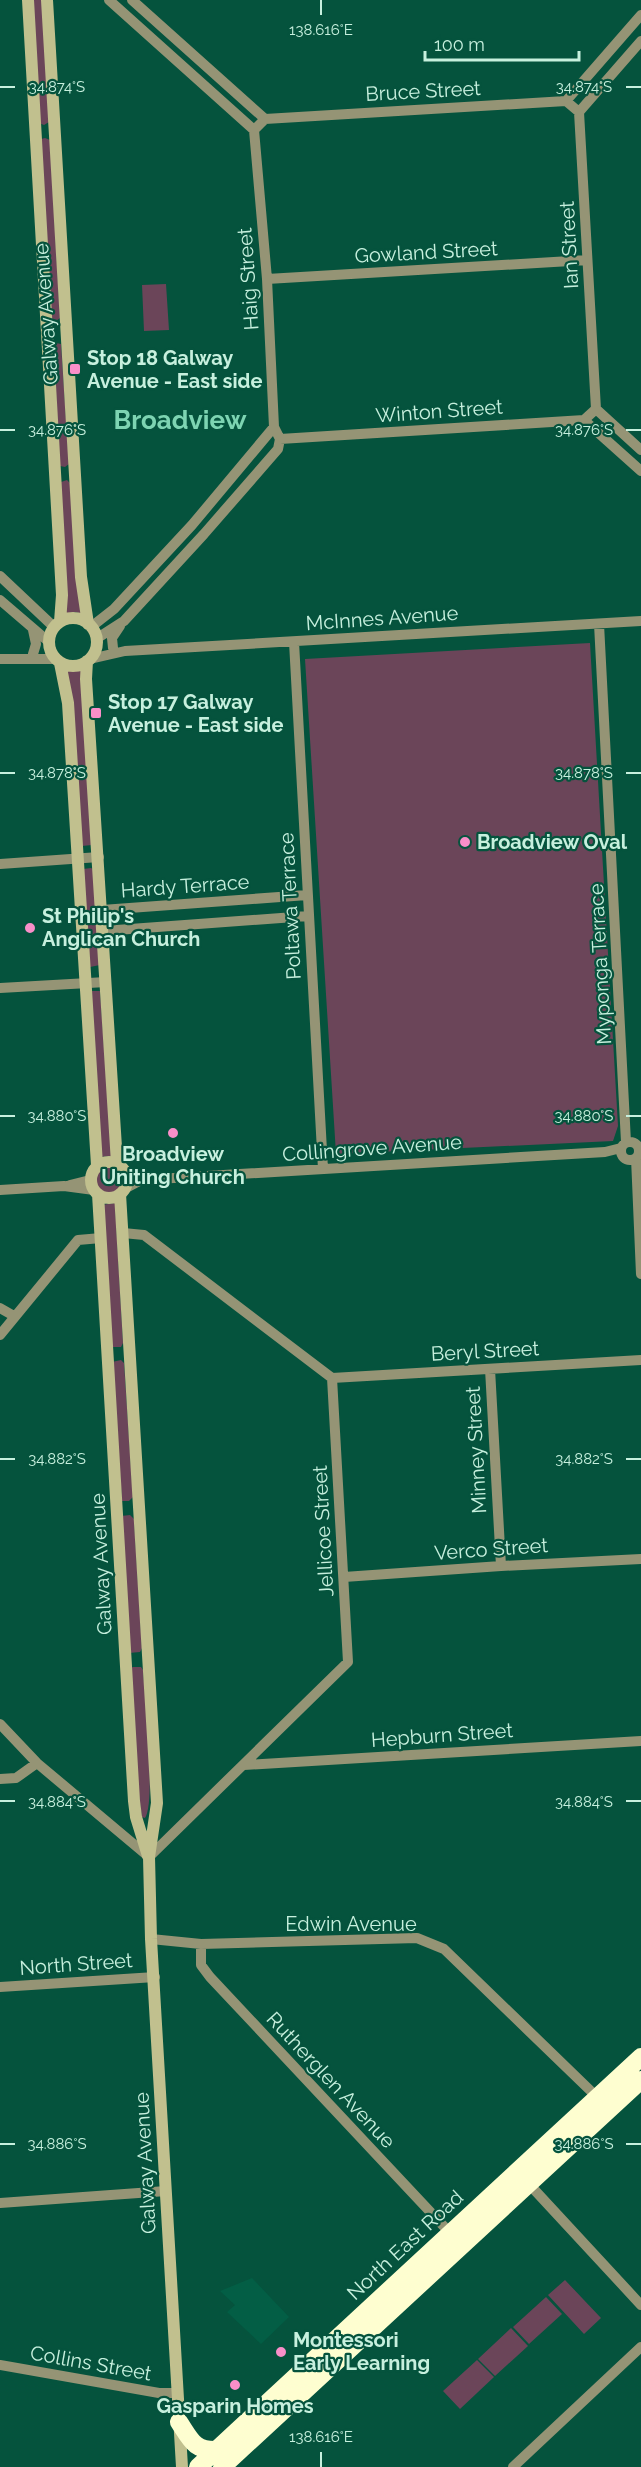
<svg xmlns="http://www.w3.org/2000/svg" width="641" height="2467" font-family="Raleway,sans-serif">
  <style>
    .built { fill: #035e45 }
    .green { fill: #6b4559 }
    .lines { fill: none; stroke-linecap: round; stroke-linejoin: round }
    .street { stroke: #959475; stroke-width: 10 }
    .secondary { stroke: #c1c08e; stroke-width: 12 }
    .highway { stroke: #fefed0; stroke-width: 18 }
    .ticks { fill: none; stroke: #c7f0de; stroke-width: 2 }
    .poi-dot { fill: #f98fc9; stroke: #05533d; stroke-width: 2 }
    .labels { text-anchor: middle; stroke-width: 4.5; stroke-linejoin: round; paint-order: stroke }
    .street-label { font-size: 20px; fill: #c7f0de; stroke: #05533d }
    .poi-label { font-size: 20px; font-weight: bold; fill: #c7f0de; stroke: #05533d; text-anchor: start }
    .district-label { font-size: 26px; font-weight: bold; fill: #7dd4b2; stroke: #05533d }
    .ticks-label { font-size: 15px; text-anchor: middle; fill: #c7f0de; stroke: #05533d; stroke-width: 4.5; stroke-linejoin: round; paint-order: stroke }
  </style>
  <rect width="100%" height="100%" fill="#05533d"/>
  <path class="built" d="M252,2278L289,2317L261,2344L227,2312L235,2305L220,2291Z"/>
  <path class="green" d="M31,0H42L49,122L44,125L39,123Z
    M45,138L50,140L60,318L56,321L50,320L41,139Z
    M166,284L169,330L144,331L142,285Z
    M56,343L61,344L69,464L65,467L60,466L53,344Z
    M67,480L70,483L83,614L75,612L64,614L61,482Z
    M590,643L618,1126L613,1141L336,1154L305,659Z
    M65,669L81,670L92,845L82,846Z
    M91,868L93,869L100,965L90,967L83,869Z
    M91,991H100L112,1156L100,1157Z
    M95 1179a14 14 0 1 1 28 0a14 14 0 1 1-28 0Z
    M115,1203L123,1343L121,1347H111L101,1205Z
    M121,1360L124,1363L133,1497L129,1501H122L112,1362Z
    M130,1515L134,1519L142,1648L140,1652L129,1653L121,1516Z
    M133,1667H141L143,1670C145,1696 156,1802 145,1818L142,1817L138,1790L131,1668Z
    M565,2280L601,2318L584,2334L548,2295Z
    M546,2297L562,2314L529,2344L513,2327Z
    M511,2328L528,2346L495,2376L478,2359Z
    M477,2360L494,2377L460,2409L443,2391Z"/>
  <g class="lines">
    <path class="street" d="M109,0L254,130
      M132,0L265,119
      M641,41L579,112L596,409L641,450
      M566,101L641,15
      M265,119L566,101L579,112
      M267,279L587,260
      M584,420L641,471
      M280,439L584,420L596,409
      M0,576L54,627
      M0,600L49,642
      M599,624L626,1142
      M91,627L114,609L192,525L274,427
      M33,630L36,644L33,654
      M96,639L124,621L204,534L278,449L280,439L274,427L267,279L254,130L265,119
      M294,642L323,1169
      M113,648L112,638L120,626
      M0,659H56
      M90,659L125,651L641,621
      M0,864L99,857
      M102,910L307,895
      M103,931L308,916
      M0,988L106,982
      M621 1151a9 9 0 1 1 18 0a9 9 0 1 1-18 0Z
      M636,1158L641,1274
      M126,1174L141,1180
      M70,1185L90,1180
      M124,1189L141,1180L605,1152L621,1148
      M0,1190L64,1186L94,1190
      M0,1308L14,1316
      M0,1335L78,1240L101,1238
      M490,1369L501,1566
      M332,1378L641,1360
      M344,1577L501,1566L641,1559
      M0,1724L37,1763L149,1857L348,1662L332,1378L144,1235L123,1233
      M244,1765L641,1741
      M0,1779L16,1778L37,1763
      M151,1939L201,1944L417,1938L444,1949L597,2097
      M201,1944V1965L210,1977L451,2234
      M0,1987L155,1977
      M529,2184L641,2305
      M0,2203L166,2191
      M0,2365L159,2393H177
      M513,2467L641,2347"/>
    <path class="secondary" d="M28,0L62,595L60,622
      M47,0L81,577L88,624
      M49 642a24 24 0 1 1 48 0a24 24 0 1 1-48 0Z
      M87,661L86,679L117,1163
      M60,663L68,703L97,1165
      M91 1180a18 18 0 1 1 36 0a18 18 0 1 1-36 0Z
      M98,1194L134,1801L136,1817L148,1856
      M120,1194L157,1803L149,1857L151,1939L182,2467"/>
    <path class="highway" d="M179,2422C191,2440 194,2451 217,2450
      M198,2467L641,2057
      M222,2467L641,2080"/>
  </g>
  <path class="ticks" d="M321,0V15M0,87H15M626,87H641M0,430H15M626,430H641M0,773H15M626,773H641M0,1116H15M626,1116H641M0,1459H15M626,1459H641M0,1801H15M626,1801H641M0,2144H15M626,2144H641M321,2452V2467"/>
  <g class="poi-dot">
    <rect x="69" y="363" width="12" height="12" rx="3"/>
    <rect x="90" y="707" width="12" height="12" rx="3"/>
    <circle cx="465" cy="842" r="6"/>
    <circle cx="30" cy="928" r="6"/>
    <circle cx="173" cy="1133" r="6"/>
    <circle cx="281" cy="2352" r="6"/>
    <circle cx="235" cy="2385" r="6"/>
  </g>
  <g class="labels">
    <g class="street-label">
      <text transform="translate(423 91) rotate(-3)" y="7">Bruce Street</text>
      <text transform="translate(569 245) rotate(-93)" y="7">Ian Street</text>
      <text transform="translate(426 252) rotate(-3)" y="7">Gowland Street</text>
      <text transform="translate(248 279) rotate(-94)" y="7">Haig Street</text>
      <text transform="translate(46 314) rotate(-94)" y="7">Galway Avenue</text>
      <text transform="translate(439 411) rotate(-4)" y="7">Winton Street</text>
      <text transform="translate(382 618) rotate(-4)" y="7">McInnes Avenue</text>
      <text transform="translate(185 886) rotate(-4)" y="7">Hardy Terrace</text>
      <text transform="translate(290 906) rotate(-93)" y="7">Poltawa Terrace</text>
      <text transform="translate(600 964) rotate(-93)" y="7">Myponga Terrace</text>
      <text transform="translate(372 1148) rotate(-4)" y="7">Collingrove Avenue</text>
      <text transform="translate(485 1351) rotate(-3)" y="7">Beryl Street</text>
      <text transform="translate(476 1450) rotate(-93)" y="7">Minney Street</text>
      <text transform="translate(323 1531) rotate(-93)" y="7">Jellicoe Street</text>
      <text transform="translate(491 1549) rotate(-4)" y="7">Verco Street</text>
      <text transform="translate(101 1564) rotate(-93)" y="7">Galway Avenue</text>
      <text transform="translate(442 1735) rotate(-4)" y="7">Hepburn Street</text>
      <text x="351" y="1931">Edwin Avenue</text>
      <text transform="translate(76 1964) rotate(-4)" y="7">North Street</text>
      <text transform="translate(331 2080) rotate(47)" y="7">Rutherglen Avenue</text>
      <text transform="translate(145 2163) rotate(-93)" y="7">Galway Avenue</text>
      <text transform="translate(405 2245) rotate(-43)" y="7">North East Road</text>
      <text transform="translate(91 2363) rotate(10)" y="7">Collins Street</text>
    </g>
    <g class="poi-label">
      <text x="87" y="365">Stop 18 Galway<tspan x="87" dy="23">Avenue - East side</tspan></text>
      <text x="108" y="709">Stop 17 Galway<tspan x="108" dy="23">Avenue - East side</tspan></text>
      <text x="477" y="849">Broadview Oval</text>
      <text x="42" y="923">St Philip's<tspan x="42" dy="23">Anglican Church</tspan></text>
      <text x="173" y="1161" text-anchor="middle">Broadview<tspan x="173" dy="23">Uniting Church</tspan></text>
      <text x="293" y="2347">Montessori<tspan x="293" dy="23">Early Learning</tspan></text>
      <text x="235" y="2413" text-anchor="middle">Gasparin Homes</text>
    </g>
    <g class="district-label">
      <text x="180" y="429">Broadview</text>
    </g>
  </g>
  <g class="ticks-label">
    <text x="321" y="35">138.616°E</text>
    <text x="57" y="92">34.874°S</text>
    <text x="584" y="92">34.874°S</text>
    <text x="57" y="435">34.876°S</text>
    <text x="584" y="435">34.876°S</text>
    <text x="57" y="778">34.878°S</text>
    <text x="584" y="778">34.878°S</text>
    <text x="57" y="1121">34.880°S</text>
    <text x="584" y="1121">34.880°S</text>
    <text x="57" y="1464">34.882°S</text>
    <text x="584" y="1464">34.882°S</text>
    <text x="57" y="1807">34.884°S</text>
    <text x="584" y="1807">34.884°S</text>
    <text x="57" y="2149">34.886°S</text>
    <text x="584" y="2149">34.886°S</text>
    <text x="321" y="2442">138.616°E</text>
  </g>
  <path d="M425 51v9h154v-9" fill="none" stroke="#c7f0de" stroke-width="3"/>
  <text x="434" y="51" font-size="18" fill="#c7f0de" stroke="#05533d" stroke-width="4.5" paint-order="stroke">100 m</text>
</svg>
